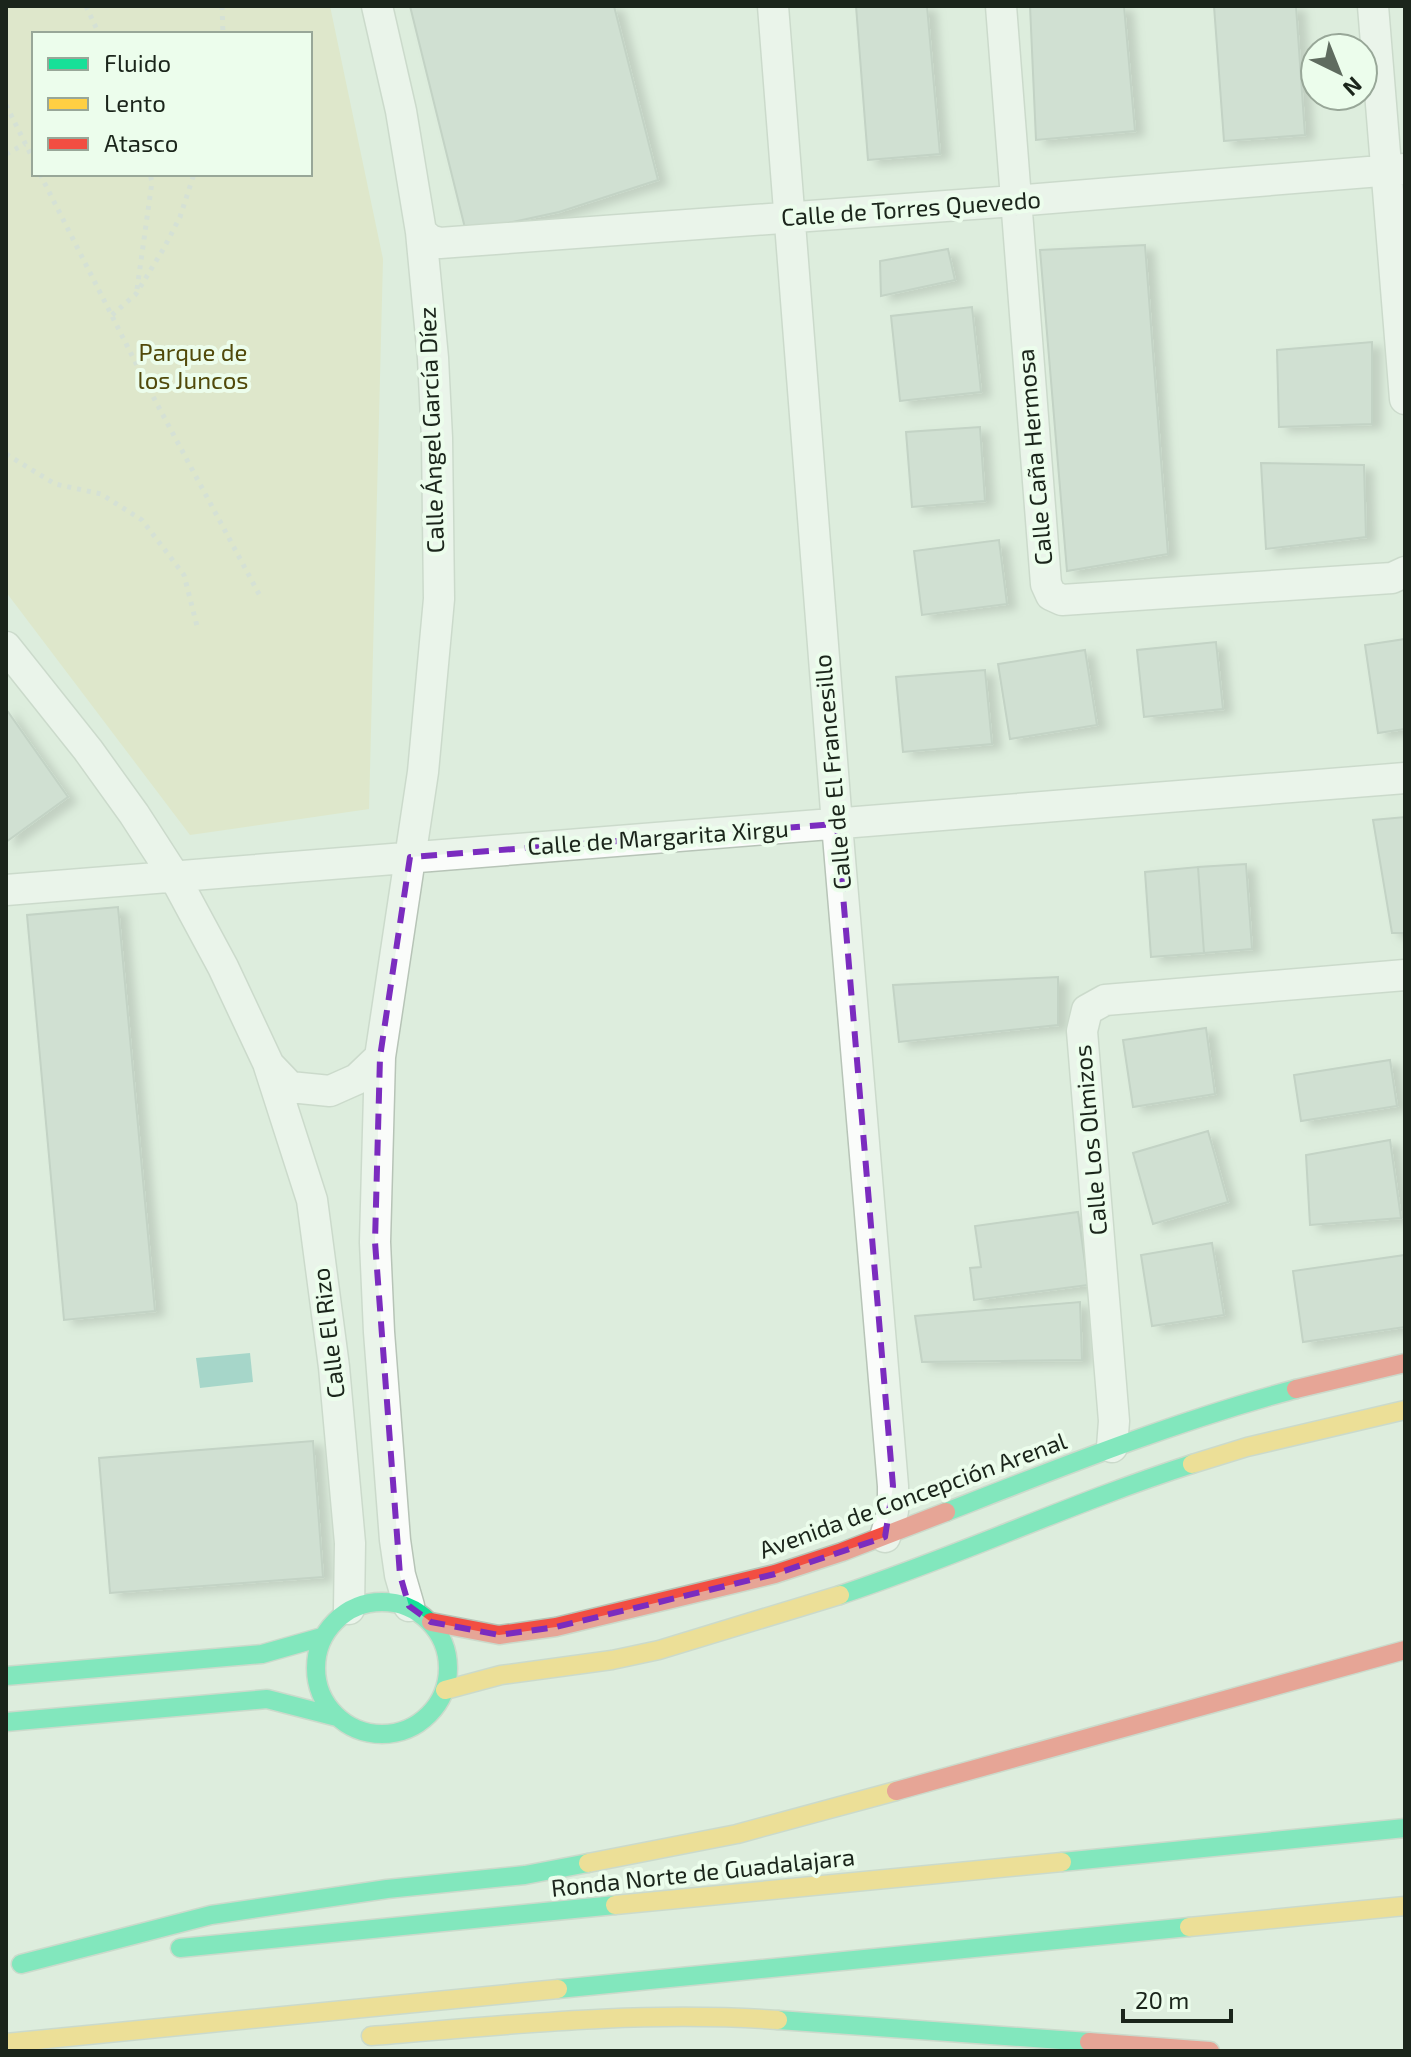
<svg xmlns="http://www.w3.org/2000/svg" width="1411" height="2057" font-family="'Exo 2',sans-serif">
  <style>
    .green { fill: #dfe1b5; fill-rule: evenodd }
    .water { fill: #65bbb1 }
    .building { fill: #c0d0c5; stroke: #a4b3a9; stroke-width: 2; filter: url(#shadow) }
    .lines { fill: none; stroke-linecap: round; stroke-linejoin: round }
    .street-casing { stroke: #b7c4b7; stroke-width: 33 }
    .fast-casing { stroke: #b7c4b7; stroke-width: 21 }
    .slow-casing { stroke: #b7c4b7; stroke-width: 21 }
    .jam-casing { stroke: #b7c4b7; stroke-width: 21 }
    .path { stroke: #cdd2cd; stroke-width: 5; stroke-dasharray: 4 6; stroke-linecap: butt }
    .street { stroke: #fafcfa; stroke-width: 30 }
    .fast { stroke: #16e098; stroke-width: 18 }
    .slow { stroke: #ffcf43; stroke-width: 18 }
    .jam { stroke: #f24e42; stroke-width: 18 }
    .marked { fill: none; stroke: #7b2cbf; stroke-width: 6; stroke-dasharray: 16 10; stroke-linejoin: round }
    .labels { text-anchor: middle; stroke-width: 8; stroke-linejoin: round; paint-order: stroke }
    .street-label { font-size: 24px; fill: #1b251b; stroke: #ecfdec }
    .park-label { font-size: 24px; fill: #51490a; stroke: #ecfdec }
  </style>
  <defs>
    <filter id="shadow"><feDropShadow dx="9" dy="5" stdDeviation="4" flood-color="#0004"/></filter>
  </defs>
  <rect width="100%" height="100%" fill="#ddeddd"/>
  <path class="green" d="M6,6H330L383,259L369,809L190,835L6,592ZM34,34H310V174H34Z"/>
  <path class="water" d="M250,1353L253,1382L200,1388L196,1358Z"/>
  <path class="building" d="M410,6H614L658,180L559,212L466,232Z
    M856,6H927L940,154L868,160Z
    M1030,6H1124L1135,131L1036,140Z
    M1214,6H1296L1305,135L1224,141Z
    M1145,245L1168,554L1067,571L1040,250Z
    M948,249L955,280L881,296L880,261Z
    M972,307L981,392L900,401L891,316Z
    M1372,342V424L1279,427L1277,350Z
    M980,427L985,501L912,507L906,432Z
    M1261,463L1364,465L1366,537L1266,549Z
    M999,540L1007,604L922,615L914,551Z
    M1405,639V729L1378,733L1365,645Z
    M1216,642L1223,709L1144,717L1137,650Z
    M1085,650L1097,725L1010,739L998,664Z
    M985,670L992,744L903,752L896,677Z
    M6,709L68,797L6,842Z
    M1405,817V933H1392L1373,820Z
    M1246,864L1252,949L1204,953L1198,867Z
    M1198,867L1204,953L1151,957L1145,872Z
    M118,907L155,1311L64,1320L27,915Z
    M1058,977V1025L899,1042L893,985Z
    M1206,1028L1215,1094L1133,1107L1123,1040Z
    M1390,1060L1397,1106L1301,1121L1294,1075Z
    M1208,1131L1228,1202L1153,1224L1133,1153Z
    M1390,1140L1401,1218L1310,1225L1306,1155Z
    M1078,1212L1088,1285L974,1300L970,1268L981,1267L975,1226Z
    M1212,1243L1224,1315L1152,1326L1141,1255Z
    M1405,1255V1327L1303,1342L1293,1271Z
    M1080,1302L1082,1360L922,1362L915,1316Z
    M313,1441L323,1577L110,1593L99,1458Z"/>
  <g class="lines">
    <defs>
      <path id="street" d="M377,6L401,111L421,232L433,358L437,438L439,599L423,772L380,1057L375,1242L379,1332L395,1540L400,1575L409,1606
        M773,6L837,824L893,1486V1511L885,1537
        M1001,6L1046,584L1051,595L1062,600L1392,578L1405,572
        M1373,6L1405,399
        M421,232L430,240L440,243L1014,201L1405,169
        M6,647L88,750L134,814L174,876L223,967L268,1063L312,1200L334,1367L350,1543L349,1609
        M6,890L1405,778
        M269,1065L290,1087L330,1091L357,1079L380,1057
        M1112,1447L1114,1421L1082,1031L1087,1010L1105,1000L1405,975"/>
      <path id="fast" d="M946,1512C1061,1467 1176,1421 1296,1389
        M840,1595C959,1556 1073,1502 1192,1464
        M316 1668a66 66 0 1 1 132 0a66 66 0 1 1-132 0Z
        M6,1676L262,1654L322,1637
        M6,1722L267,1699L337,1717
        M1062,1862L1405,1828
        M180,1948L615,1905
        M21,1964L211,1915L387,1889L525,1875L588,1863
        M558,1989L1189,1927
        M778,2020L1089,2042"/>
      <path id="slow" d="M1192,1464L1247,1447L1405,1410
        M445,1690L501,1675L612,1660L659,1650L840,1595
        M588,1863L737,1834L896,1791
        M615,1905L1062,1862
        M1189,1927L1405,1906
        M371,2036C507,2025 642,2010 778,2020
        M6,2043L558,1989"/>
      <path id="jam" d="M1296,1389L1405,1363
        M431,1622L499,1635L556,1627L775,1574L842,1552L946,1512
        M896,1791L1405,1650
        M1089,2042L1210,2051"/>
    </defs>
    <use href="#street" class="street-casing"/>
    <use href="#fast" class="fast-casing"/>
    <use href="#slow" class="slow-casing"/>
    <use href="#jam" class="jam-casing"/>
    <path class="path" d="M86,6L99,34
      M222,6L223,34
      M6,105L34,161
      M6,154L25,144
      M40,174L149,389L260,596
      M137,289L152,182L150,174
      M112,315L136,294L164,248L180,217L194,174
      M6,454L55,484L101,494L142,520L184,575L198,630"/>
    <use href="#street" class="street"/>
    <use href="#fast" class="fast"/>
    <use href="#slow" class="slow"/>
    <use href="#jam" class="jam"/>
  </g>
  <path d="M0 0H1411V2057H0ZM837,824L893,1486L885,1537L775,1574L556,1627L499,1635L431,1622L409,1606L400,1575L375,1242L380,1057L410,857Z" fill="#ddeddd" fill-opacity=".55" fill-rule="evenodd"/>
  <path class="marked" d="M837,824L893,1486L885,1537L775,1574L556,1627L499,1635L431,1622L409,1606L400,1575L375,1242L380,1057L410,857Z"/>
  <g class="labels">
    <g class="street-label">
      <text transform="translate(911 209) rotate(-4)" y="8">Calle de Torres Quevedo</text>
      <text transform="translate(432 430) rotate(-92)" y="8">Calle Ángel García Díez</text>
      <text transform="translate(1035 457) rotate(-95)" y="8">Calle Caña Hermosa</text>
      <text transform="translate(833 772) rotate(-95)" y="8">Calle de El Francesillo</text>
      <text transform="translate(658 838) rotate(-4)" y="8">Calle de Margarita Xirgu</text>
      <text transform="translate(1091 1140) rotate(-95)" y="8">Calle Los Olmizos</text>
      <text transform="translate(329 1333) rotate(-97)" y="8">Calle El Rizo</text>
      <text transform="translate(913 1496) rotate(-20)" y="8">Avenida de Concepción Arenal</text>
      <text transform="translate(703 1873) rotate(-6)" y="8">Ronda Norte de Guadalajara</text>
    </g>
    <g class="park-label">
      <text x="193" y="361">Parque de<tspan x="193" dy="28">los Juncos</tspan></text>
    </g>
  </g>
  <rect width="1411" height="2057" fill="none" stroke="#1b251b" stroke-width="16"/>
  <rect x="32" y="32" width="280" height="144" fill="#ecfdec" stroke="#98a798" stroke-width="2"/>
  <rect x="48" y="58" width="40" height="12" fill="#16e098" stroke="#98a798" stroke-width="2"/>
  <text x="104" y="72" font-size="24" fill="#1b251b">Fluido</text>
  <rect x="48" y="98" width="40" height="12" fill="#ffcf43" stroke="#98a798" stroke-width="2"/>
  <text x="104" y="112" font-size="24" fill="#1b251b">Lento</text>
  <rect x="48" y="138" width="40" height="12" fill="#f24e42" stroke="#98a798" stroke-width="2"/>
  <text x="104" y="152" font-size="24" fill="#1b251b">Atasco</text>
  <g transform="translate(1339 72) rotate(137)"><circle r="38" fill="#ecfdec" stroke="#98a798" stroke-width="2"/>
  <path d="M0-6L14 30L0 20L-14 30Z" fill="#5f6b5f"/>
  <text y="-12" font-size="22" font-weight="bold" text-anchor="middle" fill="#1b251b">N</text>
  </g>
  <path d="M1123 2009v12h108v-12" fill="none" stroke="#1b251b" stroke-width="4"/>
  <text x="1135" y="2009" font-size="24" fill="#1b251b" stroke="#ecfdec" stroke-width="6" paint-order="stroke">20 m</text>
</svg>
